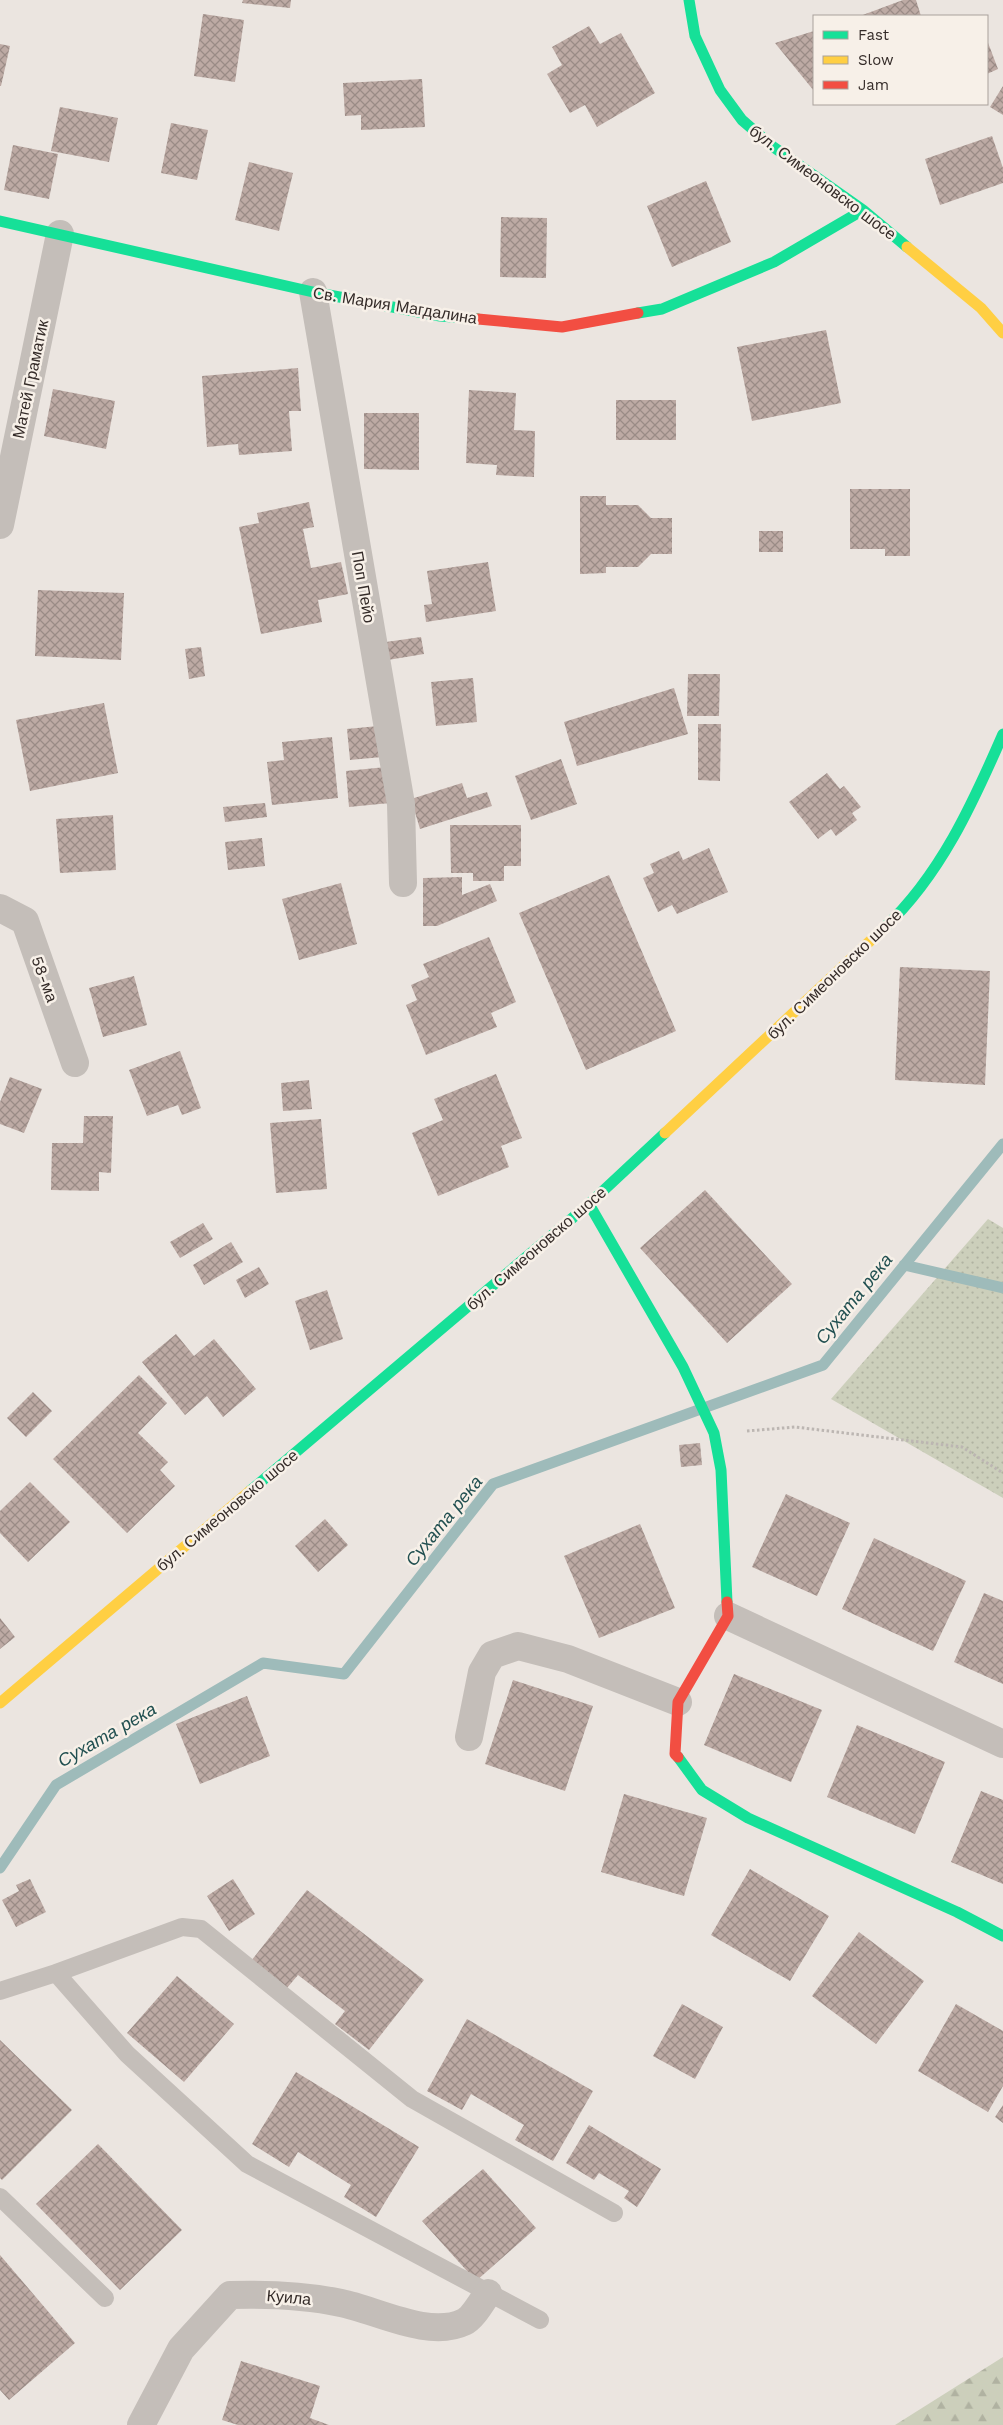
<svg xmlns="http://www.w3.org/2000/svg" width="1003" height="2425" font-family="'Work Sans',sans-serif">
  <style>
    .grass { fill: url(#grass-dots) }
    .forest { fill: url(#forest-firs) }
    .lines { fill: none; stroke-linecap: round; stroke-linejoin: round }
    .stream { stroke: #9ebbba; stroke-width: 11 }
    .building { fill: url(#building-cross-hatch) }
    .path { stroke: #bcb6b2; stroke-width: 3; stroke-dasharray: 2.5 2.5; stroke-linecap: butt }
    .lane { stroke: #c4beb9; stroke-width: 18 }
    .street { stroke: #c4beb9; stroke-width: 28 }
    .fast { stroke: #16e098; stroke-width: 11 }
    .slow { stroke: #ffcf43; stroke-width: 11 }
    .jam { stroke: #f24e42; stroke-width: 11 }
    .labels { text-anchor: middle; stroke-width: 5; stroke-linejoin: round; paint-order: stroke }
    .street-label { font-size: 16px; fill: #342b28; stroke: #f7f0e8 }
    .water-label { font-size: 18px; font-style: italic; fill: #225051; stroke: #f7f0e8 }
  </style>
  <defs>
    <pattern id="grass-dots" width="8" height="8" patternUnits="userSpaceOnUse" patternTransform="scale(1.25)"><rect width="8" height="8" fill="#cccfbb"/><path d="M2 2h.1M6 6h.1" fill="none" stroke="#b0b2a1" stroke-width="1.8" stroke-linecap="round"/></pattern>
    <pattern id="forest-firs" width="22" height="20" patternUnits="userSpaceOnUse" patternTransform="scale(1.25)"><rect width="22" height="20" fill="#cccfbb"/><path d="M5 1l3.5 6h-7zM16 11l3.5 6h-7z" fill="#b0b2a1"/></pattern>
    <pattern id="building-cross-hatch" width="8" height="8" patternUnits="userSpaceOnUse" patternTransform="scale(1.25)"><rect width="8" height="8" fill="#bdaaa4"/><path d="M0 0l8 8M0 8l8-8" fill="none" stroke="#9a8b86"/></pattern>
  </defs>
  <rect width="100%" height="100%" fill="#ebe5e0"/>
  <path class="grass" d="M988,1219L1003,1228V1498L831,1399Z"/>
  <path class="forest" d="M1003,2357V2425H895Z"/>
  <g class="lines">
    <path class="stream" d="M904,1265L1003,1288
      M0,1868L56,1785L263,1663L344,1674L493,1484L823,1365L1003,1144"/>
  </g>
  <path class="building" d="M243,0H291L290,8L242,3Z
    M903,0H916L921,16H860Z
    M203,14L244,20L235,82L194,76Z
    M589,26L600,44L621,33L655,93L597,127L585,105L570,113L547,74L562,65L552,47Z
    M814,31V91L775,43Z
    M987,40L998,69L987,74Z
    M0,44L10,46L1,86H0Z
    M422,79L425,127L361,130V115L345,116L343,83Z
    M1003,86V115L990,107Z
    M60,107L118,118L109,162L51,151Z
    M171,123L208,130L197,180L161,173Z
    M992,136L1003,168V183L940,205L925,159Z
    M13,145L58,154L49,199L4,190Z
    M249,162L293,173L279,231L235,220Z
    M706,181L731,242L672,267L647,206Z
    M501,217L547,218L546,278L500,277Z
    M826,330L841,403L752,421L737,347Z
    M298,368L301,411H289L292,451L239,455L238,444L207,447L202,376Z
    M53,389L115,401L106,449L44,436Z
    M469,390L516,393L514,430L535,431L534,477L496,475L497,465L466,463Z
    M616,400H676V440H616Z
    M364,413H419V470L364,469Z
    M850,489H910V556H885V549H850Z
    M580,496H606V505H638L651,518H672V554H651L638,567H606V573L580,574Z
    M309,502L314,527L303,529L311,568L341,562L348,594L318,600L322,622L261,634L239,527L259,523L257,513Z
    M759,531H783V552H759Z
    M488,562L496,611L426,622L424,605L432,604L427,571Z
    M38,590L124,593L121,660L35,656Z
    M421,637L424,654L388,660L386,642Z
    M201,647L205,676L189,679L185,649Z
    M688,674H720L719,716H687Z
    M473,678L477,722L436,726L431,682Z
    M674,688L688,734L577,766L564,722Z
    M104,703L118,773L30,791L16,720Z
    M698,724H721L720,781L698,780Z
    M378,726L382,757L350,760L347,729Z
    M332,737L338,798L272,805L267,762L284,760L282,742Z
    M561,759L577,804L531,820L515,776Z
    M386,767L390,803L349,807L346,771Z
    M827,773L840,789L844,786L861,807L852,813L857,820L836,836L831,829L818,839L789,802Z
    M462,783L467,798L487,792L492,806L420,829L411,799Z
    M265,803L267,817L225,822L223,807Z
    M113,815L116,870L60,873L56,819Z
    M450,825H521V866H504V881H473V873H451Z
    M262,838L265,866L228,870L225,842Z
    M709,848L728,892L677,914L672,905L658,912L643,878L654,873L650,864L679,851L683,860Z
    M609,875L676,1031L586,1070L519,913Z
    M462,877V895L490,884L497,901L437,926H423V878Z
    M341,883L357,944L299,960L282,899Z
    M489,937L516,1002L491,1013L497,1027L426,1055L406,1005L417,1000L411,985L429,977L423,964Z
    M900,967L990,971L985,1085L895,1080Z
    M134,976L147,1025L103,1037L89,988Z
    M180,1051L201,1108L182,1115L178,1105L147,1116L129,1070Z
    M496,1074L522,1138L501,1146L509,1167L438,1196L412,1133L443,1120L434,1099Z
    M10,1077L42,1089L24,1133L0,1124V1102Z
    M309,1080L312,1109L283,1111L281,1083Z
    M84,1116H113L111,1173L99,1172V1191L51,1190L52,1143H83Z
    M321,1119L327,1189L276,1193L270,1123Z
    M705,1190L792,1284L727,1343L640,1248Z
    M203,1223L213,1239L180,1258L170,1242Z
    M231,1242L243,1262L204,1285L193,1265Z
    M259,1267L269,1284L245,1298L236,1280Z
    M327,1290L343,1339L310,1350L295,1301Z
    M176,1334L194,1356L214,1339L256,1389L223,1417L207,1396L185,1415L142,1362Z
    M139,1375L167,1403L138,1433L168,1462L160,1470L175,1486L127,1533L53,1459Z
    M33,1392L52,1411L26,1437L7,1418Z
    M700,1443L702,1465L681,1467L679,1445Z
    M30,1482L70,1522L28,1562L0,1533V1511Z
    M786,1494L850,1523L817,1596L752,1567Z
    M325,1519L348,1545L318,1572L295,1546Z
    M640,1524L675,1608L599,1638L564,1556Z
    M874,1538L966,1581L933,1651L842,1609Z
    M984,1593L1003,1601V1684L954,1662Z
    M0,1618L15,1637L0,1649Z
    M734,1674L822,1710L791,1782L704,1745Z
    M513,1680L593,1706L565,1791L485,1764Z
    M247,1696L270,1756L200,1784L176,1724Z
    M857,1725L945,1762L915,1834L827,1797Z
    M981,1791L1003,1800V1884L951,1862Z
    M624,1794L707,1818L684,1896L601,1872Z
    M750,1869L829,1916L790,1981L711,1935Z
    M30,1879L46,1912L16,1927L2,1900L19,1891L16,1885Z
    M233,1879L255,1914L229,1931L207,1896Z
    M307,1890L424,1980L369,2050L335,2024L345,2011L298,1975L287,1988L251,1961Z
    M859,1932L924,1981L876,2044L812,1996Z
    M177,1976L234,2024L184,2082L127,2033Z
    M682,2004L723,2027L695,2079L653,2056Z
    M956,2004L1003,2031V2086L988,2112L918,2071Z
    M467,2019L593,2091L553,2161L515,2140L524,2125L471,2094L462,2110L427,2091Z
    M0,2040L72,2110L2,2180L0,2178Z
    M296,2072L419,2147L376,2217L344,2197L351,2185L298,2152L289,2167L252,2144Z
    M1003,2105V2123L995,2117Z
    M589,2125L661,2169L637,2207L624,2198L629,2191L599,2173L594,2180L566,2163Z
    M98,2144L182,2230L120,2290L36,2204Z
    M483,2169L536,2228L476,2281L422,2221Z
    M0,2255L75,2343L9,2400L0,2390Z
    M241,2361L320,2386L310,2418L329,2425H238L222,2420Z"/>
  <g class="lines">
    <path class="path" d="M747,1431L795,1427L962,1447L1003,1473"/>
    <path class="lane" d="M56,1973L127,2054L247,2164L540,2320
      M0,1991L56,1973L182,1927L201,1929L412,2099L614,2213
      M0,2197L105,2298"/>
    <path class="street" d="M313,292L401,804L403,883
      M0,525L60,234
      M0,908L25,921L75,1063
      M728,1616L1003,1744
      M469,1737L482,1672L492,1655L518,1646L568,1659L678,1702
      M141,2425L181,2349L230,2295C268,2294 304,2295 341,2303C376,2310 429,2339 464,2322C473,2318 482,2301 488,2293"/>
    <path class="fast" d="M689,0L695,36L720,90L742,120L772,146L863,210L907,247
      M0,221L313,292L440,316L478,319
      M638,313L662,309L774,262L863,210
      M884,928C940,876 973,803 1003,734
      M589,1204L683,1367L714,1433L721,1470L727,1602
      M250,1491L589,1204L665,1133
      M678,1757L702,1790L748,1818L957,1912L1003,1936"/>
    <path class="slow" d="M907,247L981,308L1003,333
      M665,1133L884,928
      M0,1703L250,1491"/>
    <path class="jam" d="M478,319L562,327L638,313
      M678,1757L675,1754L678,1702L728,1616L727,1602"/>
  </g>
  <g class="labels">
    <g class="street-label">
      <text transform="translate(823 182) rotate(37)" y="6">бул. Симеоновско шосе</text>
      <text transform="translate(395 305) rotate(9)" y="6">Св. Мария Магдалина</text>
      <text transform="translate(30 379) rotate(-78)" y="6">Матей Граматик</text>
      <text transform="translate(364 587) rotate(80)" y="6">Поп Пейо</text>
      <text transform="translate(834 974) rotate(-44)" y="6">бул. Симеоновско шосе</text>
      <text transform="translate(45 979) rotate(70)" y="6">58-ма</text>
      <text transform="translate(536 1248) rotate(-41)" y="6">бул. Симеоновско шосе</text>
      <text transform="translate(227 1510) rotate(-40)" y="6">бул. Симеоновско шосе</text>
      <text transform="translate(289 2297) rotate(5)" y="6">Куила</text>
    </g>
    <g class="water-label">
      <text transform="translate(854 1299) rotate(-51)" y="6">Сухата река</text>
      <text transform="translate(444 1521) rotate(-51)" y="6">Сухата река</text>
      <text transform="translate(107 1735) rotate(-30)" y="6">Сухата река</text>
    </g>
  </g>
  <rect x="813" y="15" width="175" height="90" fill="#f7f0e8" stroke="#a9a19b"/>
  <rect x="823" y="31" width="25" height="8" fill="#16e098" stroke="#a9a19b"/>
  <text x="858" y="40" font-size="15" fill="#342b28">Fast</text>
  <rect x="823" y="56" width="25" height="8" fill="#ffcf43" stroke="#a9a19b"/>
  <text x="858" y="65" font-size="15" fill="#342b28">Slow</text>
  <rect x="823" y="81" width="25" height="8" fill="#f24e42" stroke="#a9a19b"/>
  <text x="858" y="90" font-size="15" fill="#342b28">Jam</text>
</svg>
